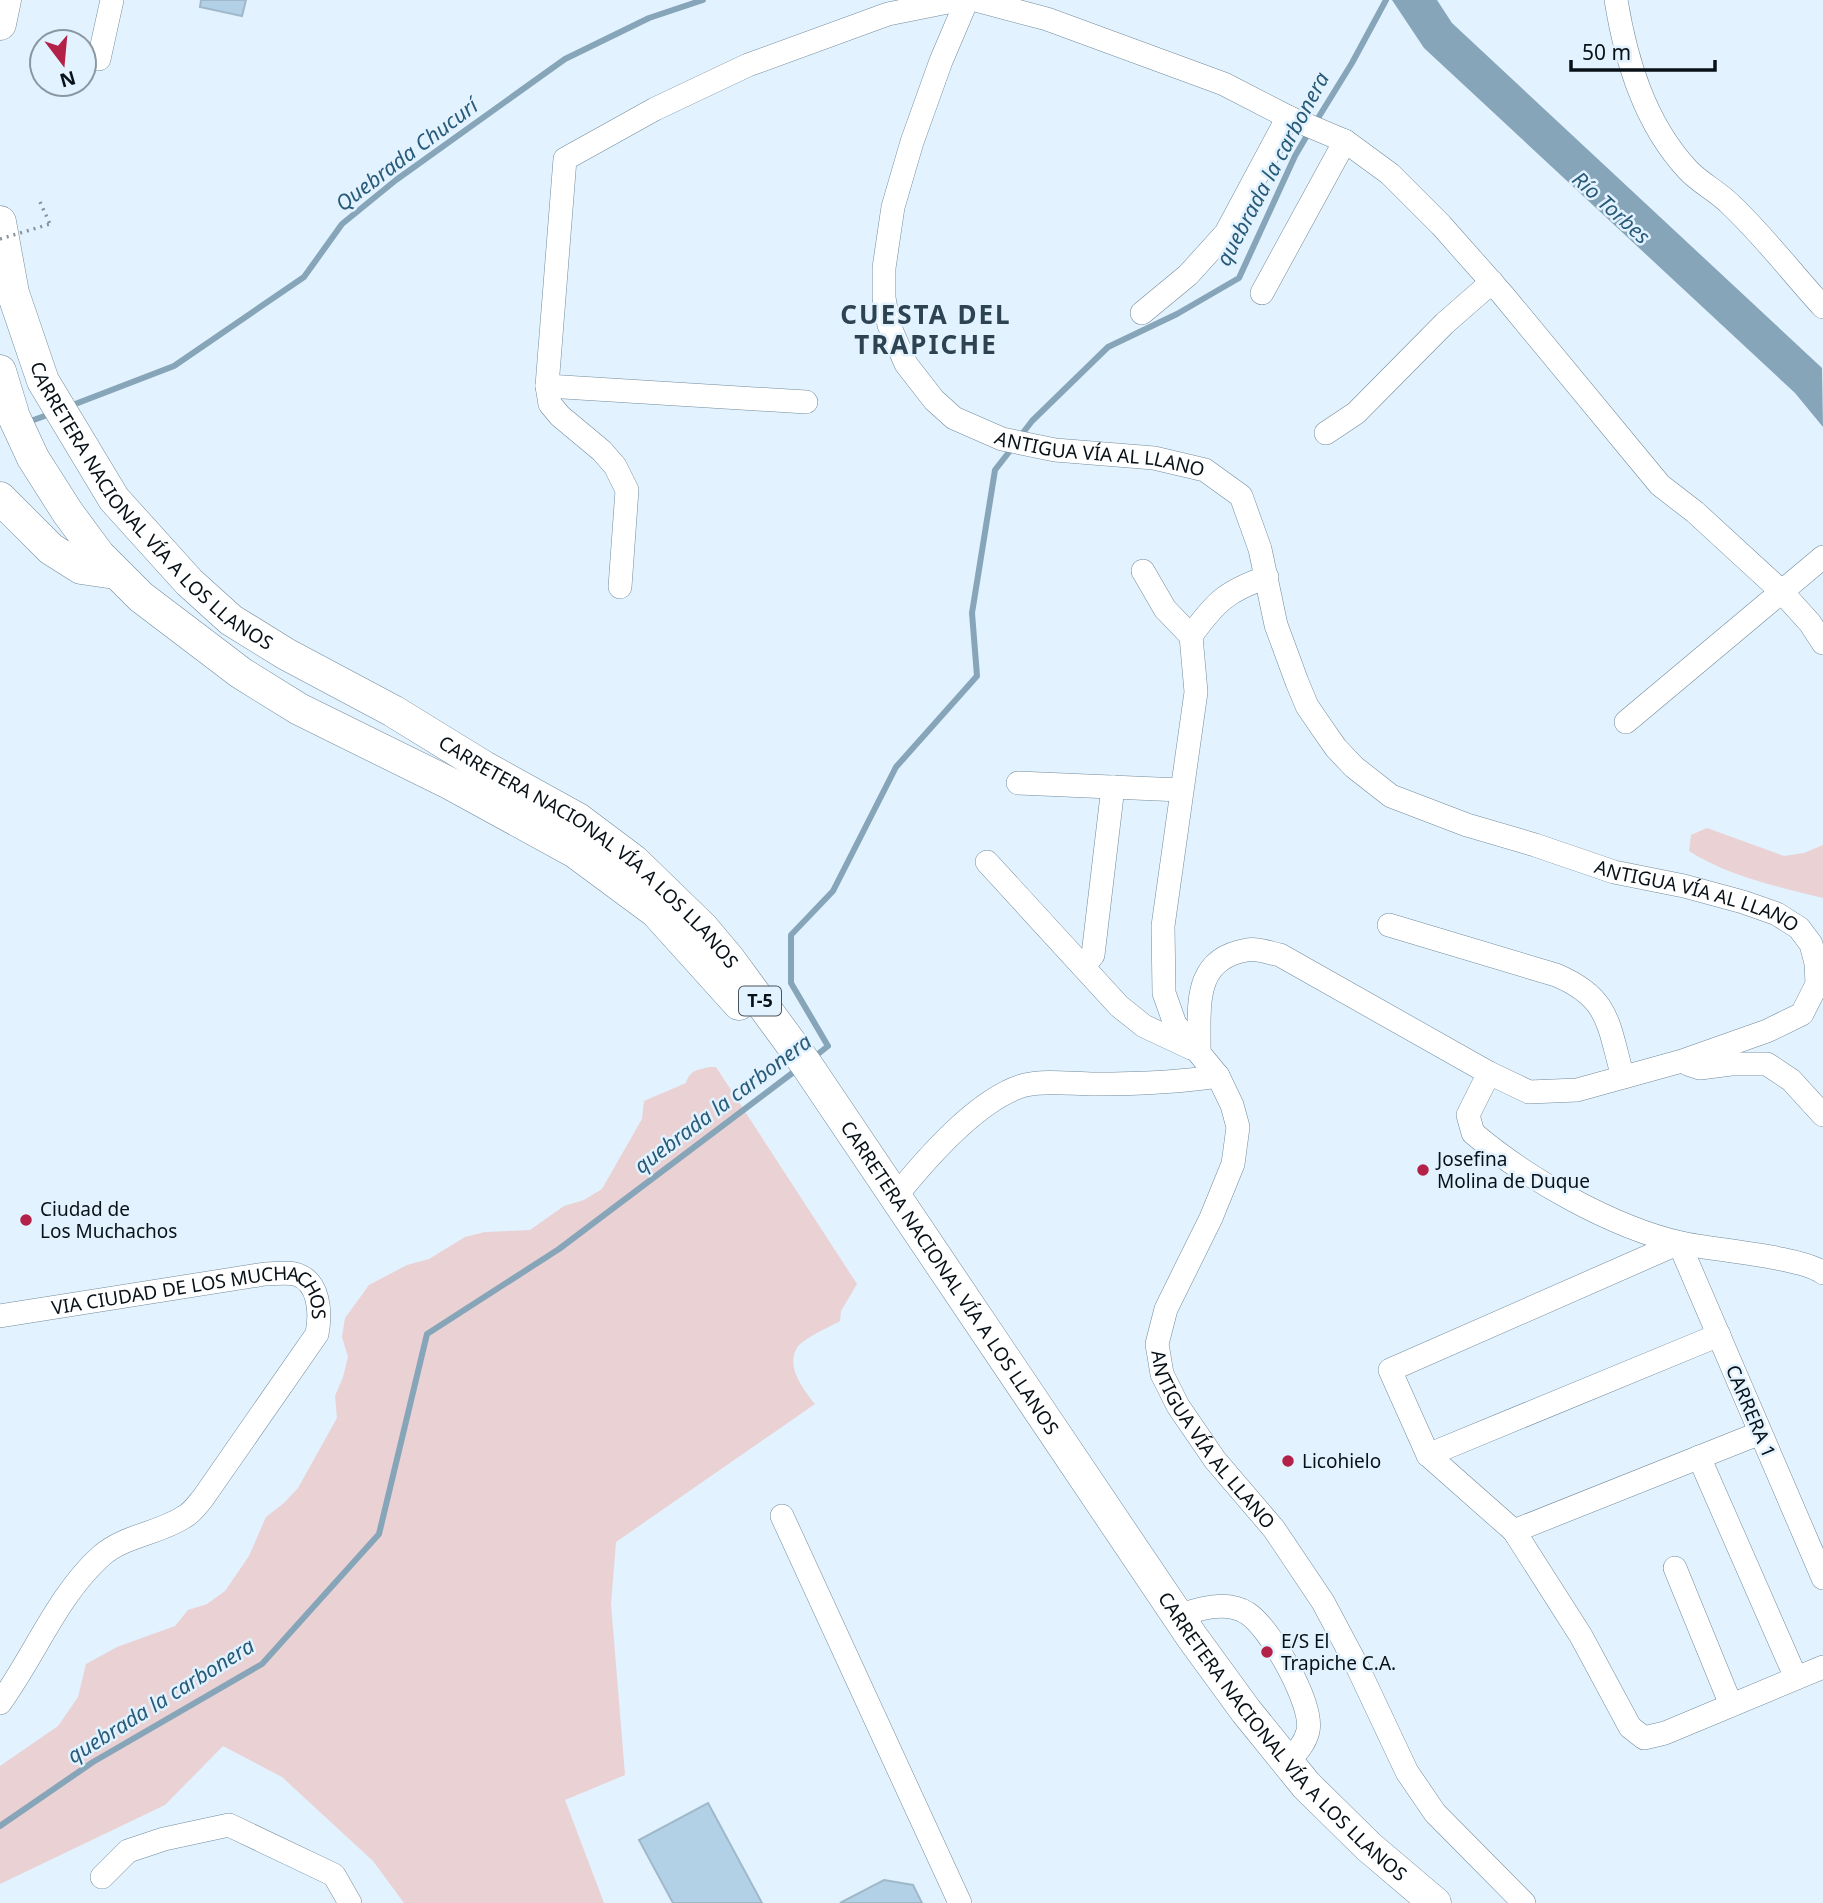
<svg xmlns="http://www.w3.org/2000/svg" width="1823" height="1903" font-family="'Noto Sans',sans-serif">
  <style>
    .green { fill: #ead1d3 }
    .water { fill: #87a5b9 }
    .lines { fill: none; stroke-linecap: round; stroke-linejoin: round }
    .stream { stroke: #87a5b9; stroke-width: 6 }
    .building { fill: #b3d1e6; stroke: #9fb9cb; stroke-width: 2 }
    .minor-casing { stroke: #728b9c; stroke-width: 24 }
    .highway-casing { stroke: #728b9c; stroke-width: 33 }
    .path { stroke: #87949e; stroke-width: 3.5; stroke-dasharray: 2 5; stroke-linecap: butt }
    .minor { stroke: #fff; stroke-width: 23 }
    .highway { stroke: #fff; stroke-width: 32 }
    .path-bridge { stroke: #87949e; stroke-width: 3.5; stroke-dasharray: 2 5; stroke-linecap: butt }
    .poi-dot { fill: #b32149; stroke: #e2f2fe; stroke-width: 2.5 }
    .labels { text-anchor: middle; stroke-width: 5; stroke-linejoin: round; paint-order: stroke }
    .shield { fill: #e2f2fe; stroke: #49545c; stroke-width: 2 }
    .shield-label { font-size: 18px; font-weight: bold; fill: #081117 }
    .street-label { font-size: 19px; fill: #081117; stroke: #e2f2fe }
    .poi-label { font-size: 19px; fill: #081117; stroke: #e2f2fe; text-anchor: start }
    .water-label { font-size: 21px; font-style: italic; fill: #285a79; stroke: #e2f2fe }
    .district-label { font-size: 26px; font-weight: bold; letter-spacing: 2px; fill: #2d4352; stroke: #e2f2fe }
  </style>
  <rect width="100%" height="100%" fill="#e2f2fe"/>
  <path class="green" d="M1707,828L1784,856L1804,853L1823,845V898C1776,886 1730,877 1689,851L1691,835Z
    M710,1067H716L857,1284L841,1311L840,1321C830,1327 803,1338 797,1348C785,1366 804,1390 815,1404L616,1542L611,1604L625,1775L565,1800L604,1903H404L373,1861L282,1777L223,1746L165,1805L0,1884V1766L58,1726L78,1697L86,1664L117,1647L175,1626L188,1610L207,1604L225,1591L249,1556L266,1517L284,1503L298,1488L337,1418L335,1396L343,1377L348,1357L342,1337L345,1318L369,1285L407,1265L429,1259L465,1237L485,1232L530,1230L564,1206L584,1200L602,1189L642,1119L644,1101L686,1083C690,1070 697,1070 710,1067Z"/>
  <path class="water" d="M1392,0H1437L1452,23L1822,368L1823,427L1795,393L1424,48Z"/>
  <g class="lines">
    <path class="stream" d="M1315,123L1352,63L1386,0
      M70,406L174,366L304,277L342,224L396,180L565,59L649,18L703,0
      M28,422L50,414
      M1019,438L1032,421L1108,347L1177,314L1239,278L1295,156L1309,132
      M813,1058L828,1046L791,983V935L833,891L896,767L977,676L972,613L995,470L1013,447
      M0,1826L93,1762L262,1664L379,1534L427,1334L559,1249L799,1068"/>
  </g>
  <path class="building" d="M201,0H246L242,16L200,7Z
    M708,1803L762,1903H673L639,1840Z
    M884,1880L913,1885L922,1903H840Z"/>
  <g class="lines">
    <defs>
      <g id="minor">
        <path id="s1" d="M967,0L941,61L912,142L893,207L884,268V298L889,325L906,364L934,400L954,418L1002,439L1055,450L1154,458L1205,470L1241,496L1260,549L1276,625L1297,682L1307,706L1322,728L1336,748L1354,767L1391,796L1467,825L1535,845L1614,872L1684,886L1743,902L1777,914L1799,928L1811,944L1816,963L1817,984L1802,1014L1767,1031L1682,1061L1577,1090L1529,1092L1489,1073L1280,955C1270,953 1256,948 1247,950C1191,959 1200,1009 1199,1052"/>
        <path d="M975,0L1047,19L1224,84L1288,117L1345,141L1390,174L1441,225L1503,295L1660,485L1695,512L1781,591L1810,623L1823,643"/>
        <path d="M1616,0C1626,61 1645,124 1688,170C1700,183 1717,191 1730,204C1763,235 1792,273 1823,307"/>
        <path d="M99,59L112,0"/>
        <path d="M1262,293L1345,141"/>
        <path d="M1142,313L1188,275L1226,233L1288,117"/>
        <path d="M547,386L806,402"/>
        <path d="M1326,433L1356,413L1445,323L1492,282"/>
        <path d="M1143,571L1165,609L1191,636"/>
        <path id="s2" d="M1267,577C1227,591 1216,601 1191,636L1196,692L1163,926L1164,993L1175,1024L1218,1076L1232,1105L1238,1127L1233,1164L1211,1218L1166,1309L1157,1344L1162,1374L1178,1406L1215,1460L1274,1529L1323,1602L1357,1666L1407,1772L1435,1813L1524,1903"/>
        <path d="M620,587L627,490L615,466L602,451L560,416L550,404L547,386L565,159L655,109L748,65L888,14L958,0"/>
        <path d="M1626,722L1823,557"/>
        <path d="M1018,783L1181,790"/>
        <path d="M987,862L1119,1006L1144,1026L1191,1048"/>
        <path d="M1389,925L1556,975C1611,998 1608,1026 1623,1077"/>
        <path d="M1084,966L1093,955L1113,787"/>
        <path d="M1688,1064L1700,1068L1731,1064H1767L1791,1080L1823,1115"/>
        <path d="M1489,1073L1468,1115L1473,1133C1527,1179 1612,1227 1681,1243C1712,1250 1803,1257 1823,1273"/>
        <path d="M896,1196C925,1160 978,1098 1025,1085C1046,1080 1073,1084 1095,1084C1137,1084 1176,1083 1218,1076"/>
        <path id="s3" d="M0,1316L265,1274C274,1274 286,1272 295,1274C320,1281 321,1313 317,1334L203,1498C197,1505 192,1513 184,1517C158,1534 125,1535 101,1556C57,1596 35,1655 0,1703"/>
        <path d="M1428,1455L1719,1335"/>
        <path d="M1699,1457L1796,1678"/>
        <path d="M782,1516L960,1903"/>
        <path d="M1514,1531L1760,1433"/>
        <path d="M1675,1568L1731,1705"/>
        <path d="M1823,1578L1679,1243L1390,1370L1428,1455L1514,1531L1581,1636L1630,1727L1644,1738L1665,1733L1823,1667"/>
        <path d="M1179,1616C1199,1608 1227,1600 1247,1613C1270,1627 1314,1705 1308,1731C1305,1744 1296,1753 1287,1762"/>
        <path d="M102,1877L128,1851L164,1839L229,1825L334,1875L350,1903"/>
      </g>
      <g id="highway">
        <path d="M0,24L5,0"/>
        <path id="s4" d="M0,222L13,293L43,381L114,499L189,582L231,620L286,654L393,711L484,767L578,819L634,861L703,928L729,959L806,1064L1192,1637L1246,1711L1306,1785L1369,1847L1435,1903"/>
        <path d="M0,371L14,417L33,458L68,513L99,555L141,597L241,673L299,709L451,784L575,852L656,912L739,1004"/>
        <path d="M0,498L51,549L81,568L115,573"/>
      </g>
    </defs>
    <use href="#minor" class="minor-casing"/>
    <use href="#highway" class="highway-casing"/>
    <path class="path" d="M40,202L50,224"/>
    <use href="#minor" class="minor"/>
    <use href="#highway" class="highway"/>
    <path class="path-bridge" d="M0,239L50,224"/>
  </g>
  <g class="poi-dot">
    <circle cx="1423" cy="1170" r="7"/>
    <circle cx="26" cy="1220" r="7"/>
    <circle cx="1288" cy="1461" r="7"/>
    <circle cx="1267" cy="1652" r="7"/>
  </g>
  <g class="labels">
    <rect class="shield" x="739" y="986.5" width="42" height="29" rx="5"/>
    <g class="shield-label">
      <text x="760" y="1007">T-5</text>
    </g>
    <g class="street-label">
      <text dy="7" stroke="none"><textPath href="#s1" startOffset="606">ANTIGUA VÍA AL LLANO</textPath></text>
      <text dy="7" stroke="none"><textPath href="#s4" startOffset="332">CARRETERA NACIONAL VÍA A LOS LLANOS</textPath></text>
      <text dy="7" stroke="none"><textPath href="#s4" startOffset="900">CARRETERA NACIONAL VÍA A LOS LLANOS</textPath></text>
      <text dy="7" stroke="none"><textPath href="#s1" startOffset="1424">ANTIGUA VÍA AL LLANO</textPath></text>
      <text dy="7" stroke="none"><textPath href="#s4" startOffset="1466">CARRETERA NACIONAL VÍA A LOS LLANOS</textPath></text>
      <text dy="7" stroke="none"><textPath href="#s3" startOffset="203">VIA CIUDAD DE LOS MUCHACHOS</textPath></text>
      <text transform="translate(1751 1411) rotate(67)" y="7">CARRERA 1</text>
      <text dy="7" stroke="none"><textPath href="#s2" startOffset="959">ANTIGUA VÍA AL LLANO</textPath></text>
      <text dy="7" stroke="none"><textPath href="#s4" startOffset="2034">CARRETERA NACIONAL VÍA A LOS LLANOS</textPath></text>
    </g>
    <g class="poi-label">
      <text x="1437" y="1166">Josefina<tspan x="1437" dy="22">Molina de Duque</tspan></text>
      <text x="40" y="1216">Ciudad de<tspan x="40" dy="22">Los Muchachos</tspan></text>
      <text x="1302" y="1468">Licohielo</text>
      <text x="1281" y="1648">E/S El<tspan x="1281" dy="22">Trapiche C.A.</tspan></text>
    </g>
    <g class="water-label">
      <text transform="translate(407 155) rotate(-37)" y="7">Quebrada Chucurí</text>
      <text transform="translate(1273 169) rotate(-62)" y="7">quebrada la carbonera</text>
      <text transform="translate(1611 208) rotate(42)" y="7">Río Torbes</text>
      <text transform="translate(723 1104) rotate(-37)" y="7">quebrada la carbonera</text>
      <text transform="translate(161 1701) rotate(-32)" y="7">quebrada la carbonera</text>
    </g>
    <g class="district-label">
      <text x="926" y="324">CUESTA DEL<tspan x="926" dy="30">TRAPICHE</tspan></text>
    </g>
  </g>
  <g transform="translate(63 63) rotate(164)"><circle r="33" fill="#e2f2fe" stroke="#8b98a2" stroke-width="2"/>
  <path d="M0-5L12 26L0 18L-12 26Z" fill="#b32149"/>
  <text y="-10" font-size="19" font-weight="bold" text-anchor="middle" fill="#081117">N</text>
  </g>
  <path d="M1571 60v10h144v-10" fill="none" stroke="#081117" stroke-width="3.5"/>
  <text x="1582" y="60" font-size="21" fill="#081117" stroke="#e2f2fe" stroke-width="5" paint-order="stroke">50 m</text>
</svg>
